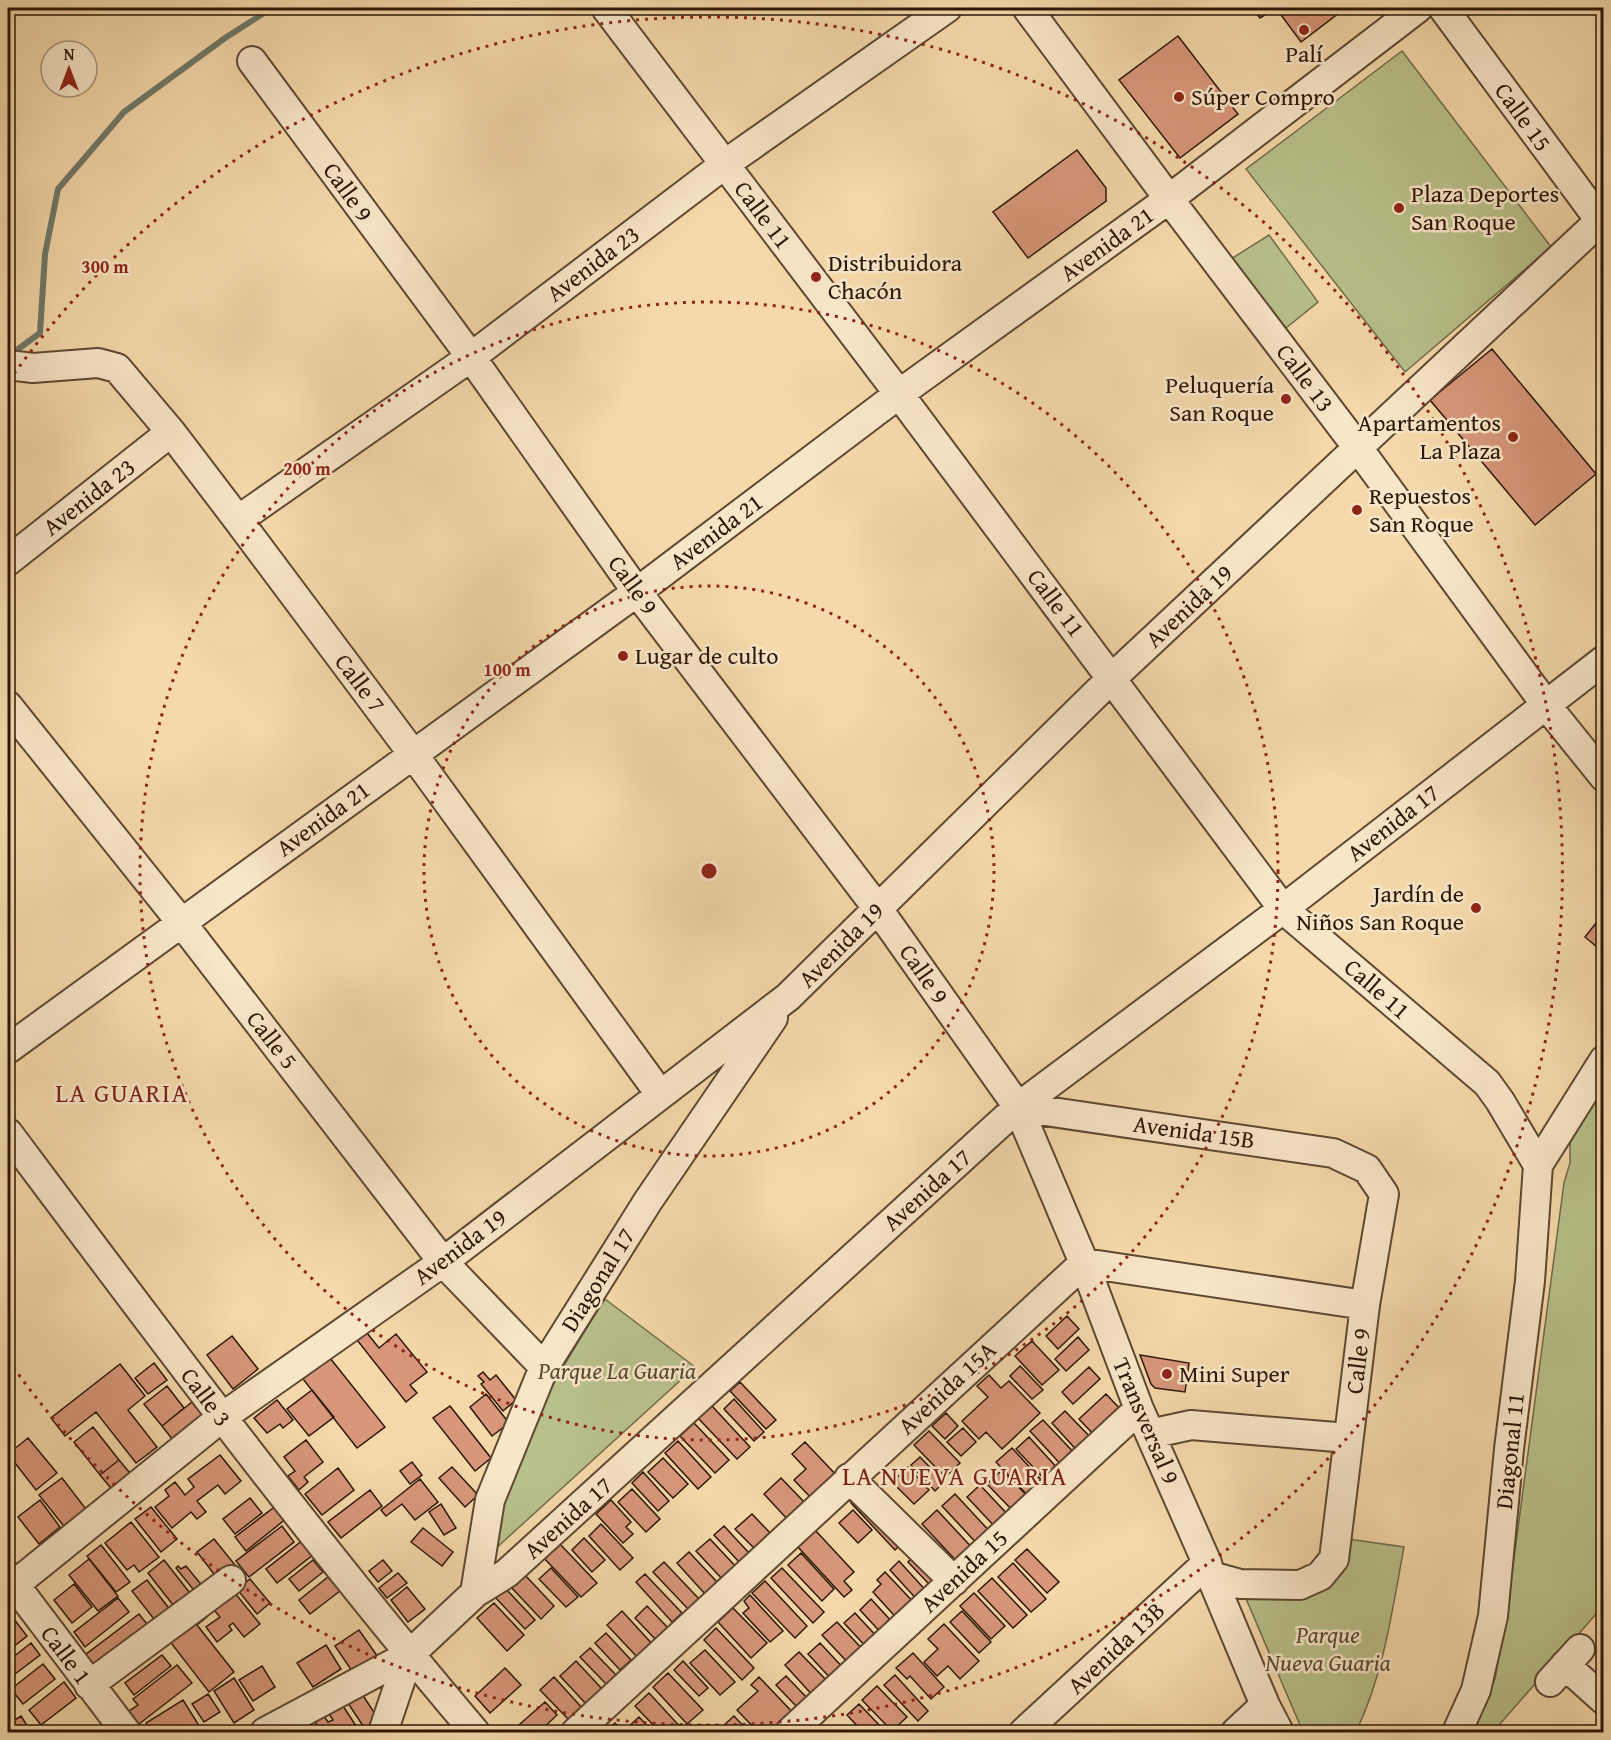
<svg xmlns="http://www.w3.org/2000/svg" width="1611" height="1740" font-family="'Gentium Book Plus',serif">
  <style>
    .green { fill: #b8c08b; stroke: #726c4a; stroke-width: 1.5 }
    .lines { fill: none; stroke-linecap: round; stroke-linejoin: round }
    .stream { stroke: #6f7969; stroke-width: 6 }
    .building { fill: #d8977b; stroke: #2c1708; stroke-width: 1.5 }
    .minor-casing { stroke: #5e4831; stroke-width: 32 }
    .minor { stroke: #f8e6c8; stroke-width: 28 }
    .ring { fill: none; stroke: #8f2418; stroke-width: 3; stroke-dasharray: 3 6 }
    .poi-dot { fill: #8f2418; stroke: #f8e6c8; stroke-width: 2 }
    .labels { text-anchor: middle; stroke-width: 5; stroke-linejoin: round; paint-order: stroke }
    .poi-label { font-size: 24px; fill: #2c1708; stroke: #f8e6c8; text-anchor: start }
    .street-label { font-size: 24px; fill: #2c1708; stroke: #f8e6c8 }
    .park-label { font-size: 24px; font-style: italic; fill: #564a2f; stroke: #f8e6c8 }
    .neighbourhood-label { font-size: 26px; letter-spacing: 1.5px; fill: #7a1f14; stroke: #f8e6c8 }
    .centre { fill: #8f2418; stroke: #f8e6c8; stroke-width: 3 }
    .ring-label { font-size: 18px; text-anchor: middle; font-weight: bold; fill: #8f2418; stroke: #f8e6c8; stroke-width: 5; stroke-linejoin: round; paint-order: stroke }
  </style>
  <rect width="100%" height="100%" fill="#f5d9ab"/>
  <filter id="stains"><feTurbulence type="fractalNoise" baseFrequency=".00333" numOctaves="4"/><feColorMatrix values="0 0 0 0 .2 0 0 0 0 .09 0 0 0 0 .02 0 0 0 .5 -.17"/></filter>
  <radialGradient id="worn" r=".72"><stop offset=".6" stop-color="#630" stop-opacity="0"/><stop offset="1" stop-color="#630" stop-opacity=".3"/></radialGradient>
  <path class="green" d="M1402,51L1551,247L1405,372L1246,169Z
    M1269,235L1318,302L1286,328L1231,259Z
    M1603,1083V1606L1493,1732H1467L1495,1679L1506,1618L1564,1183L1570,1163V1143Z
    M605,1299L695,1367L493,1551C496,1535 497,1517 502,1501C526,1425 563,1365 605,1299Z
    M1348,1539L1404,1547C1392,1611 1384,1673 1356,1732H1303L1241,1587L1264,1597Z"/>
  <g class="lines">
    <path class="stream" d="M10,355L40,333L45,254L58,189L124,112L225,38L272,8"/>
  </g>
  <path class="building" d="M1252,8H1335L1339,13L1301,42L1276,8L1260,18Z
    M1178,36L1238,114L1180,158L1119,80Z
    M1077,150L1106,188V201L1028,258L993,212Z
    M1492,349L1596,474L1535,525L1430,400Z
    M1604,913V953L1585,937Z
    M1067,1316L1079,1329L1058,1349L1046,1336Z
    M367,1333L379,1348L396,1334L427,1372L410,1385L417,1393L406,1402L357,1340Z
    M232,1336L258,1369L233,1389L207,1355Z
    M1078,1337L1089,1350L1066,1371L1055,1359Z
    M1032,1341L1059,1370L1042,1385L1015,1356Z
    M1140,1355L1189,1363L1185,1392L1155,1388L1151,1384Z
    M330,1358L385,1427L357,1448L303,1379Z
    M154,1363L167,1380L148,1394L135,1378Z
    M120,1364L145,1396L128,1410L157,1447L136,1463L96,1412L65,1436L51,1418Z
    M1020,1366L1043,1390L1032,1399L1010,1376Z
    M1089,1367L1100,1379L1073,1404L1062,1392Z
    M483,1372L490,1380L496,1375L516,1400L503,1411L481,1384L484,1382L478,1376Z
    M989,1375L1001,1388L1009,1381L1040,1413L1002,1449L986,1432L979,1439L962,1421L988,1397L977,1386Z
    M740,1382L776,1420L766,1429L730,1391Z
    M167,1386L184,1408L162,1426L144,1404Z
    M312,1390L334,1417L309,1436L287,1409Z
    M486,1394L509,1423L492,1436L470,1407Z
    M1106,1394L1123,1412L1096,1437L1079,1419Z
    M734,1399L764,1432L754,1441L724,1409Z
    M277,1400L293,1420L283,1428L280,1424L267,1433L254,1418Z
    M192,1402L207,1420L176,1444L162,1426Z
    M450,1406L491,1458L475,1471L433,1418Z
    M712,1406L750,1447L737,1459L698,1418Z
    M1065,1411L1095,1442L1081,1455L1052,1423Z
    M946,1413L958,1426L945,1439L932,1426Z
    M1043,1420L1078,1457L1065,1469L1030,1431Z
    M694,1423L729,1460L715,1473L680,1436Z
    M93,1427L119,1460L100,1475L74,1442Z
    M963,1428L976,1442L961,1456L947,1442Z
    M929,1431L960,1463L945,1477L914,1445Z
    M1029,1437L1060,1471L1048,1483L1016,1449Z
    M28,1438L57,1473L36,1490L8,1454Z
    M306,1440L323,1462L304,1477L308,1482L299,1490L288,1476L295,1471L284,1457Z
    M678,1441L711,1477L698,1489L665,1453Z
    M805,1442L839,1478L814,1501L794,1480L806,1469L792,1454Z
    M1012,1448L1047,1486L1032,1500L996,1462Z
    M220,1455L241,1481L225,1494L218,1485L197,1501L206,1512L197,1519L191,1512L172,1528L155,1507L169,1496L165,1490L175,1482L185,1495L194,1487L188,1479Z
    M920,1457L944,1482L935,1491L911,1465Z
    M663,1458L688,1484L673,1498L648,1472Z
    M119,1460L134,1478L115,1493L100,1475Z
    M412,1462L422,1475L410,1484L400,1471Z
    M452,1467L478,1495L465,1507L439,1478Z
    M908,1467L929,1490L914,1504L892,1482Z
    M338,1468L354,1490L322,1515L305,1494Z
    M1002,1470L1030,1499L1015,1513L987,1484Z
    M643,1472L669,1501L658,1511L632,1483Z
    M62,1478L89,1513L67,1530L39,1495Z
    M781,1478L807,1505L789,1521L764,1494Z
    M420,1479L438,1502L415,1520L402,1504L386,1516L381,1510Z
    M980,1485L1011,1518L998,1530L967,1497Z
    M632,1489L660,1519L646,1532L618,1502Z
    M370,1490L382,1506L341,1538L328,1522Z
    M955,1494L994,1536L981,1548L942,1506Z
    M859,1495L903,1542L895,1550L851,1503Z
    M250,1498L262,1513L235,1534L223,1519Z
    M40,1500L60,1527L39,1544L18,1517Z
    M611,1500L631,1522L626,1527L633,1534L623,1543L596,1514Z
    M441,1504L456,1528L444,1535L429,1512Z
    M277,1505L287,1518L246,1551L235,1537Z
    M151,1507L177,1539L161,1552L135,1519Z
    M853,1510L872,1530L858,1543L839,1523Z
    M937,1510L976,1552L961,1566L922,1524Z
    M752,1514L773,1536L757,1551L735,1529Z
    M131,1522L159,1557L139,1572L134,1565L127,1570L105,1543Z
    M601,1524L633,1558L620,1570L589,1536Z
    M282,1526L294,1542L249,1577L236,1561Z
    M724,1526L749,1553L740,1563L714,1535Z
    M423,1528L453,1552L442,1566L411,1542Z
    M815,1530L854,1572L844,1581L852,1590L844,1597L797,1546Z
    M584,1538L605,1560L592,1572L572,1550Z
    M214,1539L235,1565L217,1578L197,1552Z
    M710,1539L738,1569L724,1581L696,1551Z
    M303,1540L314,1554L277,1583L266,1569Z
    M558,1542L597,1583L581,1597L542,1556Z
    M101,1545L130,1582L116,1592L87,1556Z
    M1027,1549L1059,1582L1047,1593L1015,1560Z
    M919,1551L940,1574L929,1584L908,1562Z
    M689,1552L717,1582L705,1594L677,1563Z
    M801,1553L834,1589L822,1601L788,1565Z
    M89,1559L118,1596L98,1611L69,1575Z
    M164,1560L193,1597L177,1610L148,1573Z
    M313,1560L323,1572L299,1591L289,1579Z
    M383,1560L392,1571L378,1582L369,1571Z
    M899,1561L929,1594L920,1603L890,1570Z
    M664,1562L700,1600L689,1610L653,1572Z
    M1013,1563L1046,1599L1031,1612L998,1577Z
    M178,1566L181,1569L186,1566L204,1588L197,1594L176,1568Z
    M551,1568L578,1597L566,1607L539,1579Z
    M782,1568L824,1612L813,1623L771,1578Z
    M885,1572L918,1607L901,1623L873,1592L881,1584L877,1580Z
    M398,1573L407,1583L387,1598L379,1588Z
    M524,1574L554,1606L541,1619L510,1586Z
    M645,1574L682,1613L672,1622L636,1582Z
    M328,1577L340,1591L310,1614L299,1600Z
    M992,1578L1027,1615L1013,1628L978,1591Z
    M250,1579L270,1603L257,1614L237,1589Z
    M147,1580L171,1611L157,1623L132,1591Z
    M765,1581L807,1626L795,1638L752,1593Z
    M74,1584L92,1607L72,1623L54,1600Z
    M230,1587L260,1624L244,1637L233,1623L229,1626L232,1630L217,1642L206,1627L220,1617L209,1604Z
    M407,1587L425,1609L408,1622L391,1600Z
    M505,1588L535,1620L525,1629L495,1597Z
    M974,1593L1005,1626L991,1639L960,1606Z
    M750,1595L783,1631L770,1642L743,1613L749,1608L744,1601Z
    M118,1598L129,1612L85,1647L74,1632Z
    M871,1599L894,1624L883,1635L860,1610Z
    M494,1603L524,1635L507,1651L477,1618Z
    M647,1606L669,1629L657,1641L635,1618Z
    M733,1608L767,1643L751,1658L718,1622Z
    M622,1611L654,1646L639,1659L607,1625Z
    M962,1611L991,1642L979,1653L950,1622Z
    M203,1612L207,1617L197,1625L234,1672L209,1692L168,1639Z
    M855,1613L880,1640L869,1650L844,1623Z
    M10,1614L27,1636L8,1651V1616Z
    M139,1614L151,1629L97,1670L85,1655Z
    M837,1622L866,1653L851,1666L822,1635Z
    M944,1624L979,1661L960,1679L948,1666L937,1676L924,1662L938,1649L928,1639Z
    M716,1628L754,1668L742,1680L704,1640Z
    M359,1630L378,1657L354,1674L335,1646Z
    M606,1633L631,1660L620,1670L595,1643Z
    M31,1643L40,1655L15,1674L8,1665V1661Z
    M820,1643L846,1671L834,1682L808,1654Z
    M326,1645L341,1669L313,1687L297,1663Z
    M590,1648L617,1676L608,1686L580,1657Z
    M705,1650L735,1682L720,1695L690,1663Z
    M799,1652L831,1685L816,1699L785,1665Z
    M913,1653L944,1687L931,1699L910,1676L907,1679L896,1668Z
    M162,1655L171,1666L134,1695L125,1683Z
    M576,1661L604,1691L588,1706L560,1676Z
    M683,1661L708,1688L699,1696L674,1670Z
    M43,1664L55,1679L23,1704L11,1689Z
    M177,1665L192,1683L139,1724L129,1711L138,1705L133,1699Z
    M262,1666L275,1687L253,1701L239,1680Z
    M505,1668L521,1685L490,1713L475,1696Z
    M668,1673L703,1710L687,1724L653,1687Z
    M895,1675L928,1711L918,1721L884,1685Z
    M786,1676L809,1700L799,1709L776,1685Z
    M554,1677L583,1709L570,1721L540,1690Z
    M759,1677L796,1716L778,1732H758L737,1710L758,1691L751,1685Z
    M234,1678L254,1710L234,1723L214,1691Z
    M64,1682L76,1698L41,1725L29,1710Z
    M877,1686L907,1717L892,1731L862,1700Z
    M649,1693L684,1731L682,1732H660L635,1706Z
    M208,1694L220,1712L204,1722L192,1704Z
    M362,1694L379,1720L365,1729L346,1700Z
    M183,1700L203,1732H152L146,1723Z
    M545,1702L557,1715L539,1732H511Z
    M859,1704L886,1732H863L847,1715Z
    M343,1706L360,1732H322L313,1719L322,1713L328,1722L333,1720L329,1714Z
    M21,1716L31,1732H8V1724Z
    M734,1716L749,1732H729L723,1726Z
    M639,1717L653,1732H634L628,1727Z
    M305,1721L312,1732H285Z
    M615,1723L624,1732H605Z"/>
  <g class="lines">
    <defs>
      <path id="minor" d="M606,8L899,394L1283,909L1487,1083L1500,1101L1538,1165
        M1027,8L1169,199L1358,448L1546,705L1604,777
        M1443,8L1604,226
        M252,61L471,357L637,592L878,909L1018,1107L1084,1263L1139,1409L1207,1563L1211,1576L1265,1705L1279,1732
        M8,365L33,368L98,363L117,368L171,432L238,520L413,754L660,1094
        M238,520L471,357L725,164L947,8
        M8,561L171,432
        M8,706L181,922L443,1262L544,1367
        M8,1049L637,592L899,394L1169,199L1418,8
        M1018,1107L1333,1153L1367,1169L1384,1194L1365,1305L1334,1559L1320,1576L1300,1585L1240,1584L1211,1576
        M8,1133C160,1336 311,1539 475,1732
        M1150,1434L1191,1425L1348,1438
        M849,1478L954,1581
        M8,1576L126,1732
        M8,1590L221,1418L443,1262L788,997L1112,678L1604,217
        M475,1593L490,1500L544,1367L648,1201L773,1018
        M1565,1665L1604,1700
        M1550,1682L1580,1649
        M89,1685L231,1580
        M265,1732L409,1655L475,1593L507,1573L1018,1107L1283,909L1604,660
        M383,1732L409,1655
        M576,1732L1084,1263L1365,1305
        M790,1732L1139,1409
        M1024,1732L1207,1563
        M1236,1732L1265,1705
        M1457,1732L1476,1690L1493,1616L1509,1449L1530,1281L1538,1165L1604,1060"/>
    </defs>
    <use href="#minor" class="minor-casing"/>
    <use href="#minor" class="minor"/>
  </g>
  <g class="ring">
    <circle cx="709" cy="871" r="285"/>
    <circle cx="709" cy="871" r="569"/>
    <path d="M9 381A854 854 0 1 1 9 1361"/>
  </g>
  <g class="poi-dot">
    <circle cx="1304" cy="30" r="6"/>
    <circle cx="1179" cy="97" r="6"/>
    <circle cx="1399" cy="208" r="6"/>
    <circle cx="816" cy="277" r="6"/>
    <circle cx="1286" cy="399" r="6"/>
    <circle cx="1513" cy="437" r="6"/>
    <circle cx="1357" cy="510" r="6"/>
    <circle cx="623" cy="656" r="6"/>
    <circle cx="1476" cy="908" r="6"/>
    <circle cx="1167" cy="1374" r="6"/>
  </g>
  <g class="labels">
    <g class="poi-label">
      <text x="1304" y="62" text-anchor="middle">Palí</text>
      <text x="1191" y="105">Súper Compro</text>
      <text x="1411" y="202">Plaza Deportes<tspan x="1411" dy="28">San Roque</tspan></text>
      <text x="828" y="271">Distribuidora<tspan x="828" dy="28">Chacón</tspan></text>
      <text x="1274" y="393" text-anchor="end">Peluquería<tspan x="1274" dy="28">San Roque</tspan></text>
      <text x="1501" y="431" text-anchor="end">Apartamentos<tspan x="1501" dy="28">La Plaza</tspan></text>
      <text x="1369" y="504">Repuestos<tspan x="1369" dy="28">San Roque</tspan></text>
      <text x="635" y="664">Lugar de culto</text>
      <text x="1464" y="902" text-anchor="end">Jardín de<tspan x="1464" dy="28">Niños San Roque</tspan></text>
      <text x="1179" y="1382">Mini Super</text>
    </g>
    <g class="street-label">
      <text transform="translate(1523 117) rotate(54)" y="8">Calle 15</text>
      <text transform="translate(348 192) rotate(54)" y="8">Calle 9</text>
      <text transform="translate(763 215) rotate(53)" y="8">Calle 11</text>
      <text transform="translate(1107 244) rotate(-36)" y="8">Avenida 21</text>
      <text transform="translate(593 264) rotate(-37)" y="8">Avenida 23</text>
      <text transform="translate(1305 378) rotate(53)" y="8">Calle 13</text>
      <text transform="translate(89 497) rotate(-38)" y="8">Avenida 23</text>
      <text transform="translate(716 532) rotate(-37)" y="8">Avenida 21</text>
      <text transform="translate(633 585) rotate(54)" y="8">Calle 9</text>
      <text transform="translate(1056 603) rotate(53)" y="8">Calle 11</text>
      <text transform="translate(1189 606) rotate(-43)" y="8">Avenida 19</text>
      <text transform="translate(360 683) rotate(53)" y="8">Calle 7</text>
      <text transform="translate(323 819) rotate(-36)" y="8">Avenida 21</text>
      <text transform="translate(1393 823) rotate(-38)" y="8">Avenida 17</text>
      <text transform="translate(841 945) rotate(-45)" y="8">Avenida 19</text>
      <text transform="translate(924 974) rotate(55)" y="8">Calle 9</text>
      <text transform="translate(1377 989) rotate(41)" y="8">Calle 11</text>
      <text transform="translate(272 1040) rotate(52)" y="8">Calle 5</text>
      <text transform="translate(1194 1132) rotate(8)" y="8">Avenida 15B</text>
      <text transform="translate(927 1190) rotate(-42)" y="8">Avenida 17</text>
      <text transform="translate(460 1247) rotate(-37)" y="8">Avenida 19</text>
      <text transform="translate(598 1280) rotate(-58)" y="8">Diagonal 17</text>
      <text transform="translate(1358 1361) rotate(-83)" y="8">Calle 9</text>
      <text transform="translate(947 1388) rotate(-43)" y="8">Avenida 15A</text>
      <text transform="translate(206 1397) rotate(53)" y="8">Calle 3</text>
      <text transform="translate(1146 1421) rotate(67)" y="8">Transversal 9</text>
      <text transform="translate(1510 1451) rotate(-84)" y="8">Diagonal 11</text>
      <text transform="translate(568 1518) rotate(-42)" y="8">Avenida 17</text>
      <text transform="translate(964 1571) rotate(-43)" y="8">Avenida 15</text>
      <text transform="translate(1116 1648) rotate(-43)" y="8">Avenida 13B</text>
      <text transform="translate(66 1655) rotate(53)" y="8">Calle 1</text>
    </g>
    <g class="park-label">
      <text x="617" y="1379">Parque La Guaria</text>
      <text x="1328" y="1643">Parque<tspan x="1328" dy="28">Nueva Guaria</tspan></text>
    </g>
    <g class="neighbourhood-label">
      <text x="122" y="1102">LA GUARIA</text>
      <text x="955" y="1485">LA NUEVA GUARIA</text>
    </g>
  </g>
  <circle cx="709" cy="871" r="9" class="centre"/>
  <g class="ring-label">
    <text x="105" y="273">300 m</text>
    <text x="307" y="475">200 m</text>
    <text x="507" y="676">100 m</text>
  </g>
  <rect width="1611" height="1740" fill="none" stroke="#f5d9ab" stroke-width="30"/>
  <rect x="9" y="9" width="1593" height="1722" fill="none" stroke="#2c1708" stroke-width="3"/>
  <rect x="15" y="15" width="1581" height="1710" fill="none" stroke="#2c1708" stroke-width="1.5"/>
  <g transform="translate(69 69)"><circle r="28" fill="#f8e6c8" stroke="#a6937b" stroke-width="1.5"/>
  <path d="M0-4.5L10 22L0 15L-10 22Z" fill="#8f2418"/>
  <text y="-9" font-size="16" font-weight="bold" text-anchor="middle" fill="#2c1708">N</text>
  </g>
  <rect width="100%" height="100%" filter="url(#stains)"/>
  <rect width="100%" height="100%" fill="url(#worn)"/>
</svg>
